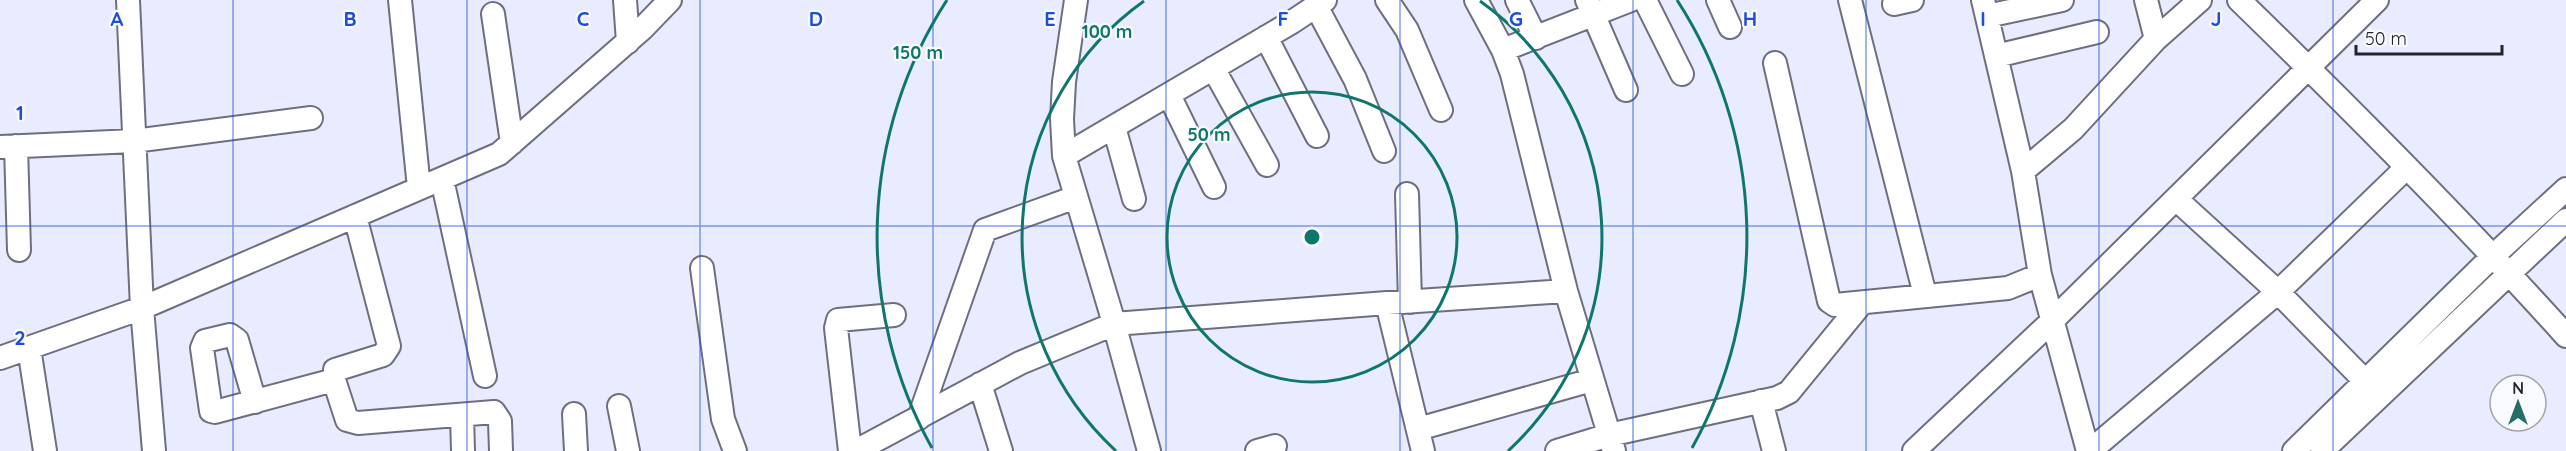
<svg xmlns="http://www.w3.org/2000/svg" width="2566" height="451" font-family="Quicksand,sans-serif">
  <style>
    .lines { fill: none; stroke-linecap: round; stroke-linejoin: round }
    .minor-casing { stroke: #6d6f7f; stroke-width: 26 }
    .minor { stroke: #fff; stroke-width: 22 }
    .grid { fill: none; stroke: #1d4ed8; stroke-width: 1.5; stroke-opacity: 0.55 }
    .ring { fill: none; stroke: #0f766e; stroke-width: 3 }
    .grid-label { font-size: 20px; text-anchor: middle; font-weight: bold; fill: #1d4ed8; stroke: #f9fafe; stroke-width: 4.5; stroke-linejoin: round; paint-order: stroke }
    .centre { fill: #0f766e; stroke: #f9fafe; stroke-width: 3 }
    .ring-label { font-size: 18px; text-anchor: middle; font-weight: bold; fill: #0f766e; stroke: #f9fafe; stroke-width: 4.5; stroke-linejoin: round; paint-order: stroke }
  </style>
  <rect width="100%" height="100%" fill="#e9ecff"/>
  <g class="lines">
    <defs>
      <path id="minor" d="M128,0L142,308L154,451
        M400,0L419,188
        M625,0L628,42
        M1076,0L1064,82L1062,119L1064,156L1111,313L1149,451
        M1387,0L1407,30L1441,110
        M1476,0L1503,50L1512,74L1566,291L1614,451
        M1517,0L1536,38
        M1587,0L1626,90
        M1645,0L1682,74
        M1718,0L1730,27
        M1850,0L1925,295
        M1983,0L2023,171L2040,275L2088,451
        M2239,0C2351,109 2462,220 2566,336
        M1894,4L1912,0
        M1316,6L1355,79L1384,151
        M493,14L512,143
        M1987,16L2062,0
        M1266,37L1317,136
        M2156,39L2200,0
        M1503,50L1631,0
        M1996,56L2097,32
        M1775,63L1829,301L1835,305L2008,288L2040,275
        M1213,68L1267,165
        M1169,95L1214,187
        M1114,127L1134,199
        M16,146L19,250
        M0,147L134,141L311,118
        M1064,156L1292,22L1325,0
        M2023,171L2073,129L2156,39L2146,0
        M442,179L485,376
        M1407,194L1410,302
        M2176,199L2278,292L2366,382
        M355,216L389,346L383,355L335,370L334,380L347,420L358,423L494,412L500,421L501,451
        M702,268L723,419L735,451
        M1387,303L1566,291
        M29,348L45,451
        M0,358L142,308L499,154L642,29L670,0
        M980,384L1001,451
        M1761,401L1774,451
        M255,402L237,340L230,335L205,341L202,348L211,411L215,412L334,380
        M619,406L628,451
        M574,414L576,451
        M462,415L463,451
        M919,418L985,230L1076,197
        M1418,429L1592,380
        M850,451L836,328L838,320L894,315
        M856,451L1020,363L1114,324L1387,303L1423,451
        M1257,451L1275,446
        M1557,451L1609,435L1777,398L1789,392L1861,304
        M1914,451L2053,320L2377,0
        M2090,451L2278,292L2407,167
        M2294,451L2492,257L2566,189
        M2322,451L2566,220"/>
    </defs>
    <use href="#minor" class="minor-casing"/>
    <use href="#minor" class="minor"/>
  </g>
  <path class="grid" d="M233,0V451M467,0V451M700,0V451M933,0V451M1166,0V451M1400,0V451M1633,0V451M1866,0V451M2099,0V451M2333,0V451M0,226H2566"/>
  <g class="ring">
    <circle cx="1312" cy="237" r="145"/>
    <path d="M1116 451A290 290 0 0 1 1144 1M1480 1A290 290 0 0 1 1508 451"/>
    <path d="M932 448A435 435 0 0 1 947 0M1677 0A435 435 0 0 1 1692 448"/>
  </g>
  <g class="grid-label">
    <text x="117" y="26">A</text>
    <text x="350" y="26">B</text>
    <text x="583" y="26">C</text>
    <text x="816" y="26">D</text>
    <text x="1050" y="26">E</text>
    <text x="1283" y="26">F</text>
    <text x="1516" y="26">G</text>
    <text x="1750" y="26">H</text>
    <text x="1983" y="26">I</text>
    <text x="2216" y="26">J</text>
    <text x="20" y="120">1</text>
    <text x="20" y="345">2</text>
  </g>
  <circle cx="1312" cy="237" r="9" class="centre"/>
  <g class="ring-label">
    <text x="1107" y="38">100 m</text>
    <text x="918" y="59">150 m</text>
    <text x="1209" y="141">50 m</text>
  </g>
  <g transform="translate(2518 403)"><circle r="28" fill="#f9fafe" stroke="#a3a4a9" stroke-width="1.5"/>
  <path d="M0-4.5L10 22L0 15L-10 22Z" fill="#266e65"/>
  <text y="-9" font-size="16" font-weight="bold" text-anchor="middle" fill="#23242a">N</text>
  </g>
  <path d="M2356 45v9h146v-9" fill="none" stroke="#23242a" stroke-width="3"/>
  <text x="2365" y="45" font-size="18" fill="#23242a" stroke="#f9fafe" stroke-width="4.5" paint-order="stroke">50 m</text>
</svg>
